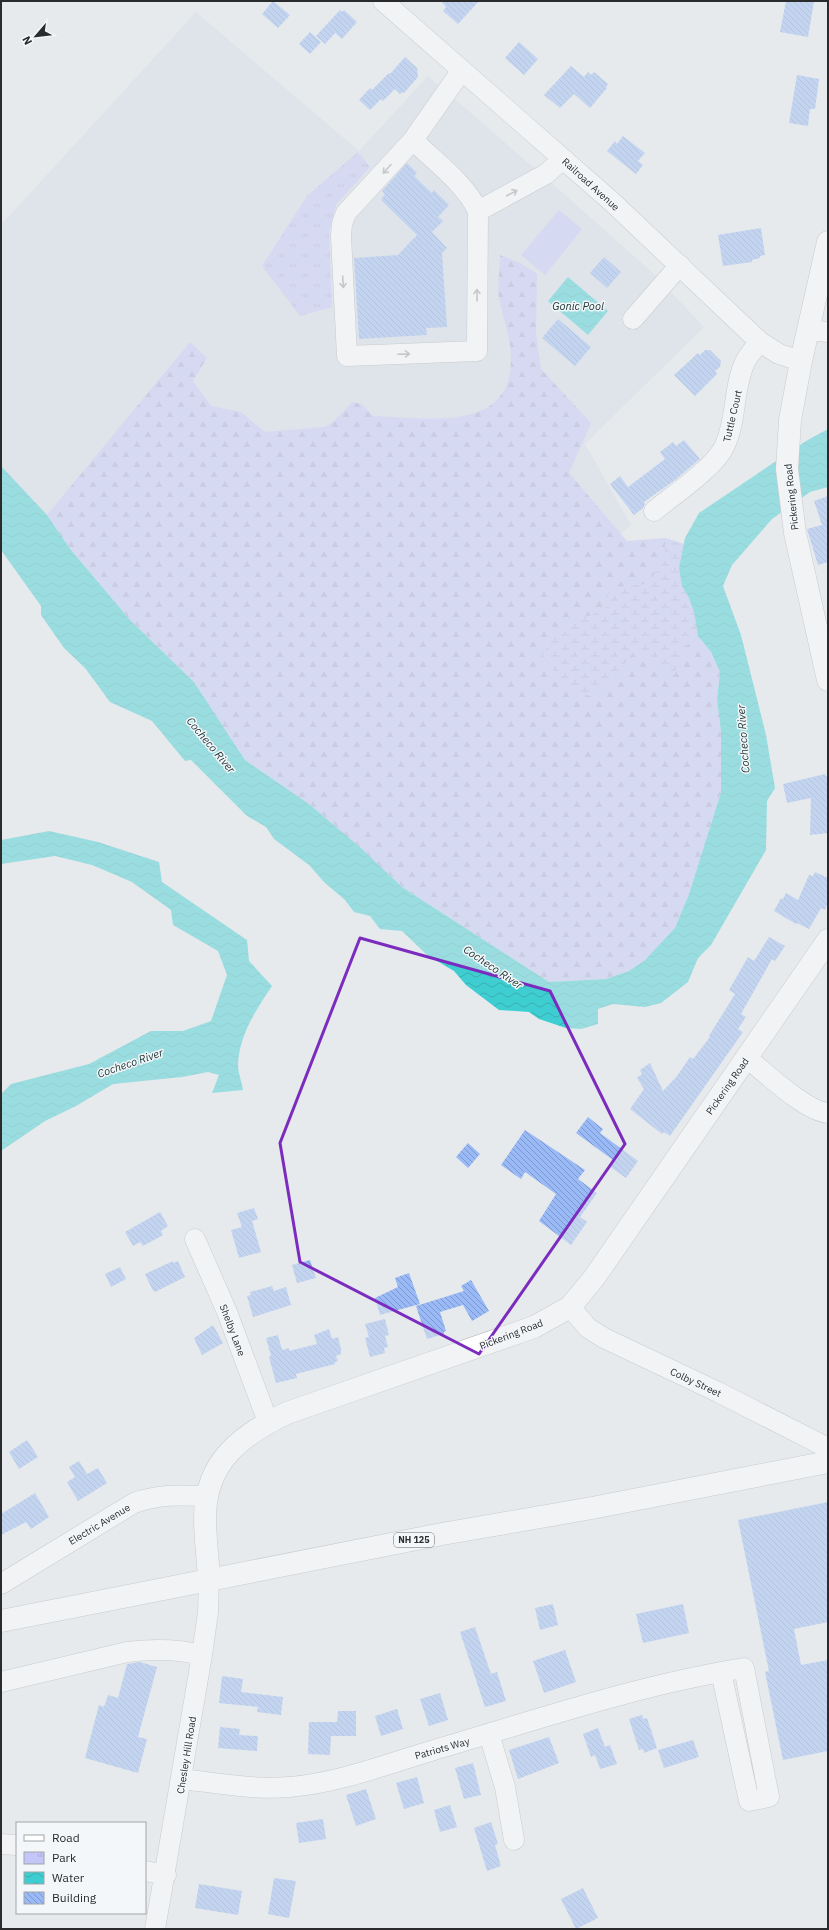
<svg xmlns="http://www.w3.org/2000/svg" width="829" height="1930" font-family="'IBM Plex Sans',sans-serif">
  <style>
    .built { fill: #d4dee6 }
    .forest { fill: url(#forest-firs) }
    .wetland { fill: url(#wetland-marsh) }
    .park { fill: url(#park-tufts) }
    .pitch { fill: #c4c5f8 }
    .water { fill: url(#water-waves) }
    .building { fill: url(#building-back-hatch) }
    .lines { fill: none; stroke-linecap: round; stroke-linejoin: round }
    .minor-casing { stroke: #a5a8ab; stroke-width: 21 }
    .major-casing { stroke: #a5a8ab; stroke-width: 23 }
    .highway-casing { stroke: #a5a8ab; stroke-width: 23 }
    .minor { stroke: #fff; stroke-width: 20 }
    .major { stroke: #fff; stroke-width: 22 }
    .highway { stroke: #fff; stroke-width: 22 }
    .oneway { stroke: #9fa0a0 }
    .marked { fill: none; stroke: #7b2cbf; stroke-width: 3; stroke-linejoin: round }
    .labels { text-anchor: middle; stroke-width: 3; stroke-linejoin: round; paint-order: stroke }
    .shield { fill: #f3f7fa; stroke: #66686a; stroke-width: 1 }
    .shield-label { font-size: 9px; font-weight: bold; fill: #2a2b2c }
    .street-label { font-size: 10px; fill: #2a2b2c; stroke: #f3f7fa }
    .water-label { font-size: 11px; font-style: italic; fill: #1a3232; stroke: #f3f7fa }
  </style>
  <defs>
    <pattern id="forest-firs" width="22" height="20" patternUnits="userSpaceOnUse"><rect width="22" height="20" fill="#c4c5f8"/><path d="M5 1l3.5 6h-7zM16 11l3.5 6h-7z" fill="#a9a9d5"/></pattern>
    <pattern id="wetland-marsh" width="20" height="14" patternUnits="userSpaceOnUse"><rect width="20" height="14" fill="#c4c5f8"/><path d="M1 5h8M5 5V1M11 12h8M15 12V8" fill="none" stroke="#a9a9d5"/></pattern>
    <pattern id="park-tufts" width="24" height="20" patternUnits="userSpaceOnUse"><rect width="24" height="20" fill="#c4c5f8"/><path d="M3 7l-1-3M5 7V3M7 7l1-3M15 17l-1-3M17 17v-4M19 17l1-3" fill="none" stroke="#a9a9d5"/></pattern>
    <pattern id="water-waves" width="16" height="10" patternUnits="userSpaceOnUse"><rect width="16" height="10" fill="#3eced1"/><path d="M0 5q4-4 8 0t8 0" fill="none" stroke="#37b1b4"/></pattern>
    <pattern id="building-back-hatch" width="6" height="6" patternUnits="userSpaceOnUse"><rect width="6" height="6" fill="#99baf7"/><path d="M-1 5l2 2M0 0l6 6M5-1l2 2" fill="none" stroke="#7d97c8"/></pattern>
  </defs>
  <rect width="100%" height="100%" fill="#e6eaed"/>
  <path class="built" d="M196,12L359,151L428,76L556,187L654,274L704,327L585,444L631,525L598,553L539,976L1,472V225Z"/>
  <path class="forest" d="M500,255L522,264L537,274L536,333L541,369L591,423L569,473L627,541L665,538L684,544L679,568L682,586L689,598L694,612L698,636L711,652L720,672L717,700L721,732V792L689,894L675,928L660,946L645,960L629,971L606,979L549,982L402,887L361,848L309,804L245,760L194,682L131,621L71,550L47,515L190,342L207,358L193,381L211,406L241,412L265,432L324,427L332,423L353,402L361,404L373,416C430,418 521,435 510,346C508,330 502,314 499,298C497,285 500,269 500,255Z"/>
  <path class="wetland" d="M665,538L684,544L679,568L682,586L689,598L694,612L698,636L678,652L675,675L650,662L636,648L614,680L591,696L570,692L542,655L551,640L569,622L591,615L608,606V594L615,587L646,584L665,562Z"/>
  <path class="park" d="M358,152L370,167L336,205L329,233L332,307L300,316L262,266L307,196Z"/>
  <path class="pitch" d="M559,210L582,229L545,275L521,255Z"/>
  <path class="water" d="M568,277L608,311L588,335L548,301Z
    M828,429V487L810,492L772,519L732,565L723,586L741,635L766,735L775,788L767,801L766,850L711,945L698,958L688,982L661,1003L645,1007L613,1004L598,1009V1024L581,1029L566,1028L539,1019L529,1012L499,1010L466,985L454,971L427,955L402,931L380,929L370,916L354,912L345,900L324,882L309,865L274,839L266,827L247,816L191,760L185,761L152,721L110,702L85,668L64,648L41,615V606L1,550V466L47,515L71,550L131,621L194,682L245,760L309,804L361,848L402,887L549,982L606,979L629,971L645,960L675,928L689,894L721,792V732L717,700L720,672L711,652L698,636L694,612L689,598L682,586L679,568L685,538L699,513L806,441Z
    M49,831L98,842L159,862L162,882L247,940L249,961L272,986C256,1010 239,1035 238,1065C238,1073 242,1082 243,1090L212,1093L219,1075L208,1072L182,1077L113,1084L76,1106L45,1121L1,1151V1094L11,1084L89,1064L151,1031H183L211,1021L227,975L218,951L173,925L171,910L132,882L92,865L55,856L1,864V840Z"/>
  <path class="building" d="M273,1L290,15L278,28L262,14Z
    M441,1H479L458,24L443,11L446,7Z
    M786,1H814L808,37L780,32Z
    M340,10L342,12L344,10L357,22L342,39L335,33L325,44L316,36Z
    M310,32L321,42L310,54L299,44Z
    M519,42L538,59L524,75L505,58Z
    M405,57L417,68L418,77L404,93L403,92L400,94L395,89L383,101L381,99L370,110L359,100L370,88L372,90L389,73L390,74Z
    M571,66L584,77L588,72L591,75L594,72L608,84L606,87L607,88L590,108L574,94L560,108L544,95Z
    M797,75L819,79L815,109H810L808,126L789,123Z
    M623,136L645,153L638,161L643,165L636,174L607,151L615,141L617,144Z
    M407,163L417,173L414,176L432,193L434,190L449,205L438,217L443,221L432,232L447,248L442,253L447,327L426,328L427,335L359,339L354,258L398,255L417,235L381,200L385,194L382,191Z
    M761,228L765,255L760,256V258L752,260V262L723,266L718,235Z
    M604,257L621,272L607,288L590,273Z
    M558,319L591,347L575,366L542,338Z
    M705,350H710L721,361L720,367L715,371L717,374L695,396L674,375L698,353L700,355Z
    M684,440L700,459L675,480L644,502L645,504L643,508L634,515L610,484L620,476L628,487L665,459L660,452L673,442L676,446Z
    M828,496V562L818,565L807,529L822,525L814,501Z
    M825,774L826,776H828V833L810,835L811,798L787,803L783,784Z
    M815,872L828,878V902L825,910L821,908L809,929L797,923L796,924L774,911L781,898L783,899L786,893L798,900L809,875L813,876Z
    M769,937L785,946L775,961L772,959L741,1014L746,1017L738,1029L743,1032L670,1136L664,1132L662,1134L630,1109L644,1089L637,1078L642,1074L640,1070L650,1063L663,1091L677,1076L690,1057L693,1059L710,1037L709,1036L735,994L729,990L748,957L754,961Z
    M588,1117L603,1129L600,1133L638,1161L626,1178L609,1166L613,1160L576,1133Z
    M525,1130L585,1170L578,1179L597,1193L580,1217L587,1222L571,1245L539,1221L556,1194L525,1172L521,1179L501,1165Z
    M468,1143L480,1154L468,1168L456,1157Z
    M254,1208L258,1219L252,1221L261,1252L239,1258L231,1230L242,1227L237,1213Z
    M160,1212L168,1226L161,1231L163,1235L143,1246L140,1242L133,1246L125,1232Z
    M310,1260L316,1278L297,1283L292,1265Z
    M173,1261V1263L178,1261L185,1277L155,1292L152,1289L145,1274Z
    M120,1267L126,1279L111,1287L105,1274Z
    M409,1273L420,1304L380,1315L375,1298L398,1287L395,1278Z
    M471,1280L489,1311L472,1321L463,1305L440,1312L446,1331L444,1332V1334L427,1339L416,1306L464,1291L461,1286Z
    M272,1286L274,1291L286,1287L291,1305L253,1317L247,1296L251,1295L250,1292Z
    M385,1319L389,1335L385,1336L388,1347L384,1348L385,1353L370,1357L365,1338L369,1337L365,1324Z
    M213,1325L223,1343L202,1355L194,1338Z
    M329,1329L332,1339L338,1337L341,1349V1354L336,1356L338,1361L335,1362V1364L296,1374L297,1378L276,1383L269,1357L271,1356L266,1338L278,1335L282,1350L289,1348V1351L317,1344L314,1335Z
    M27,1440L38,1457L19,1469L9,1452Z
    M79,1461L87,1474L98,1468L107,1483L78,1501L67,1482L75,1477L69,1467Z
    M35,1493L49,1517L31,1529L26,1522L1,1535V1514Z
    M828,1502V1622L794,1629L801,1665L828,1660V1751L783,1760L765,1672L769,1671L738,1520Z
    M553,1604L558,1625L540,1630L535,1608Z
    M683,1604L689,1633L643,1643L636,1614Z
    M475,1627L491,1674L497,1672L506,1701L485,1707L460,1632Z
    M565,1650L576,1682L544,1693L533,1661Z
    M140,1662L157,1667L138,1737L147,1739L138,1773L85,1758L99,1705L104,1707L108,1695L118,1698L127,1664Z
    M222,1676L243,1679L241,1692L283,1697L281,1715L257,1712L258,1707L219,1703Z
    M440,1693L448,1720L429,1726L420,1699Z
    M397,1709L403,1729L381,1736L375,1716Z
    M338,1711H356V1736H331L330,1755L308,1754L309,1722H337Z
    M642,1715L643,1719L647,1718L657,1748L644,1753L643,1749L639,1750L629,1719Z
    M220,1727L240,1729L239,1735L258,1736L257,1751L218,1748Z
    M598,1728L605,1747L610,1745L617,1764L600,1769L595,1755L591,1757L583,1734Z
    M549,1737L559,1763L518,1779L509,1750Z
    M693,1740L699,1757L664,1768L658,1750Z
    M473,1763L481,1795L464,1799L455,1768Z
    M417,1777L424,1803L404,1809L396,1783Z
    M366,1789L376,1819L356,1826L346,1795Z
    M450,1805L457,1827L440,1832L434,1810Z
    M323,1819L326,1839L299,1843L296,1823Z
    M491,1822L498,1844L495,1845L501,1866L487,1871L474,1828Z
    M274,1878L296,1881L289,1918L268,1914Z
    M199,1884L242,1891L238,1915L195,1908Z
    M583,1888L598,1918L576,1929L561,1899Z"/>
  <g class="lines">
    <defs>
      <path id="minor" d="M383,1L611,201L760,342L779,354L801,361
        M413,140C435,162 465,183 478,211L477,351L347,356L341,236L342,224L346,213L413,140L462,70
        M478,211L546,174L563,159
        M633,319L680,265
        M808,330L828,332
        M654,511C673,495 716,467 725,445C737,419 733,388 745,362C748,355 755,348 760,342
        M747,1058C766,1073 805,1111 828,1113
        M195,1239L227,1312L268,1422
        M570,1307L588,1328L604,1338L718,1392L828,1448
        M1,1584L134,1503C159,1494 181,1495 207,1496
        M1,1682L127,1652C152,1649 178,1649 202,1655
        M489,1734L505,1787L514,1840
        M182,1779C217,1783 254,1790 290,1787C338,1783 388,1764 434,1750C536,1720 638,1685 744,1668L769,1797L749,1801L721,1672
        M1,1844L17,1845
        M145,1871L166,1875
        M155,1929L202,1655L208,1612L209,1579"/>
      <path id="major" d="M828,242L801,361L790,420L787,469L795,533L828,680
        M209,1579C208,1559 205,1538 205,1518C205,1462 241,1435 287,1413L534,1327L570,1307L594,1278L828,940"/>
      <path id="highway" d="M1,1621L442,1534L592,1508L828,1462"/>
    </defs>
    <use href="#minor" class="minor-casing"/>
    <use href="#major" class="major-casing"/>
    <use href="#highway" class="highway-casing"/>
    <use href="#minor" class="minor"/>
    <use href="#major" class="major"/>
    <use href="#highway" class="highway"/>
  </g>
  <defs><path id="oneway-shaft" d="M-6 0H5M1.5-3L5.5 0L1.5 3" fill="none" stroke-width="1.6" stroke-linecap="round" stroke-linejoin="round"/></defs>
  <g class="oneway">
    <use href="#oneway-shaft" transform="translate(387 169) rotate(132)"/>
    <use href="#oneway-shaft" transform="translate(512 193) rotate(-27)"/>
    <use href="#oneway-shaft" transform="translate(343 282) rotate(87)"/>
    <use href="#oneway-shaft" transform="translate(477 295) rotate(-91)"/>
    <use href="#oneway-shaft" transform="translate(404 354) rotate(-2)"/>
  </g>
  <path d="M0 0H829V1930H0ZM360,938L550,991L625,1144L479,1354L300,1262L280,1143Z" fill="#e6eaed" fill-opacity=".55" fill-rule="evenodd"/>
  <path class="marked" d="M360,938L550,991L625,1144L479,1354L300,1262L280,1143Z"/>
  <g class="labels">
    <rect class="shield" x="394" y="1533" width="40" height="14" rx="3"/>
    <g class="shield-label">
      <text x="414" y="1543">NH 125</text>
    </g>
    <g class="street-label">
      <text transform="translate(591 184) rotate(42)" y="4">Railroad Avenue</text>
      <text transform="translate(732 416) rotate(-77)" y="4">Tuttle Court</text>
      <text transform="translate(791 497) rotate(-96)" y="4">Pickering Road</text>
      <text transform="translate(727 1086) rotate(-55)" y="4">Pickering Road</text>
      <text transform="translate(233 1330) rotate(69)" y="4">Shelby Lane</text>
      <text transform="translate(511 1334) rotate(-21)" y="4">Pickering Road</text>
      <text transform="translate(696 1382) rotate(25)" y="4">Colby Street</text>
      <text transform="translate(99 1524) rotate(-31)" y="4">Electric Avenue</text>
      <text transform="translate(442 1748) rotate(-16)" y="4">Patriots Way</text>
      <text transform="translate(186 1755) rotate(-81)" y="4">Chesley Hill Road</text>
    </g>
    <g class="water-label">
      <text x="578" y="310">Gonic Pool</text>
      <text transform="translate(743 739) rotate(-94)" y="4">Cocheco River</text>
      <text transform="translate(211 745) rotate(50)" y="4">Cocheco River</text>
      <text transform="translate(493 967) rotate(34)" y="4">Cocheco River</text>
      <text transform="translate(130 1063) rotate(-19)" y="4">Cocheco River</text>
    </g>
  </g>
  <rect width="829" height="1930" fill="none" stroke="#2a2b2c" stroke-width="4"/>
  <rect x="16" y="1822" width="130" height="92" fill="#f3f7fa" stroke="#a3a5a8"/>
  <rect x="24" y="1835" width="20" height="6" fill="#ffffff" stroke="#a3a5a8"/>
  <text x="52" y="1842" font-size="12" fill="#2a2b2c">Road</text>
  <rect x="24" y="1852" width="20" height="12" fill="url(#park-tufts)" stroke="#a3a5a8"/>
  <text x="52" y="1862" font-size="12" fill="#2a2b2c">Park</text>
  <rect x="24" y="1872" width="20" height="12" fill="url(#water-waves)" stroke="#a3a5a8"/>
  <text x="52" y="1882" font-size="12" fill="#2a2b2c">Water</text>
  <rect x="24" y="1892" width="20" height="12" fill="url(#building-back-hatch)" stroke="#a3a5a8"/>
  <text x="52" y="1902" font-size="12" fill="#2a2b2c">Building</text>
  <g transform="translate(36 36) rotate(242)" stroke="#f3f7fa" stroke-width="3" paint-order="stroke">
  <path d="M0-3L7 15L0 10L-7 15Z" fill="#2a2b2c"/>
  <text y="-6" font-size="11" font-weight="bold" text-anchor="middle" fill="#2a2b2c">N</text>
  </g>
</svg>
